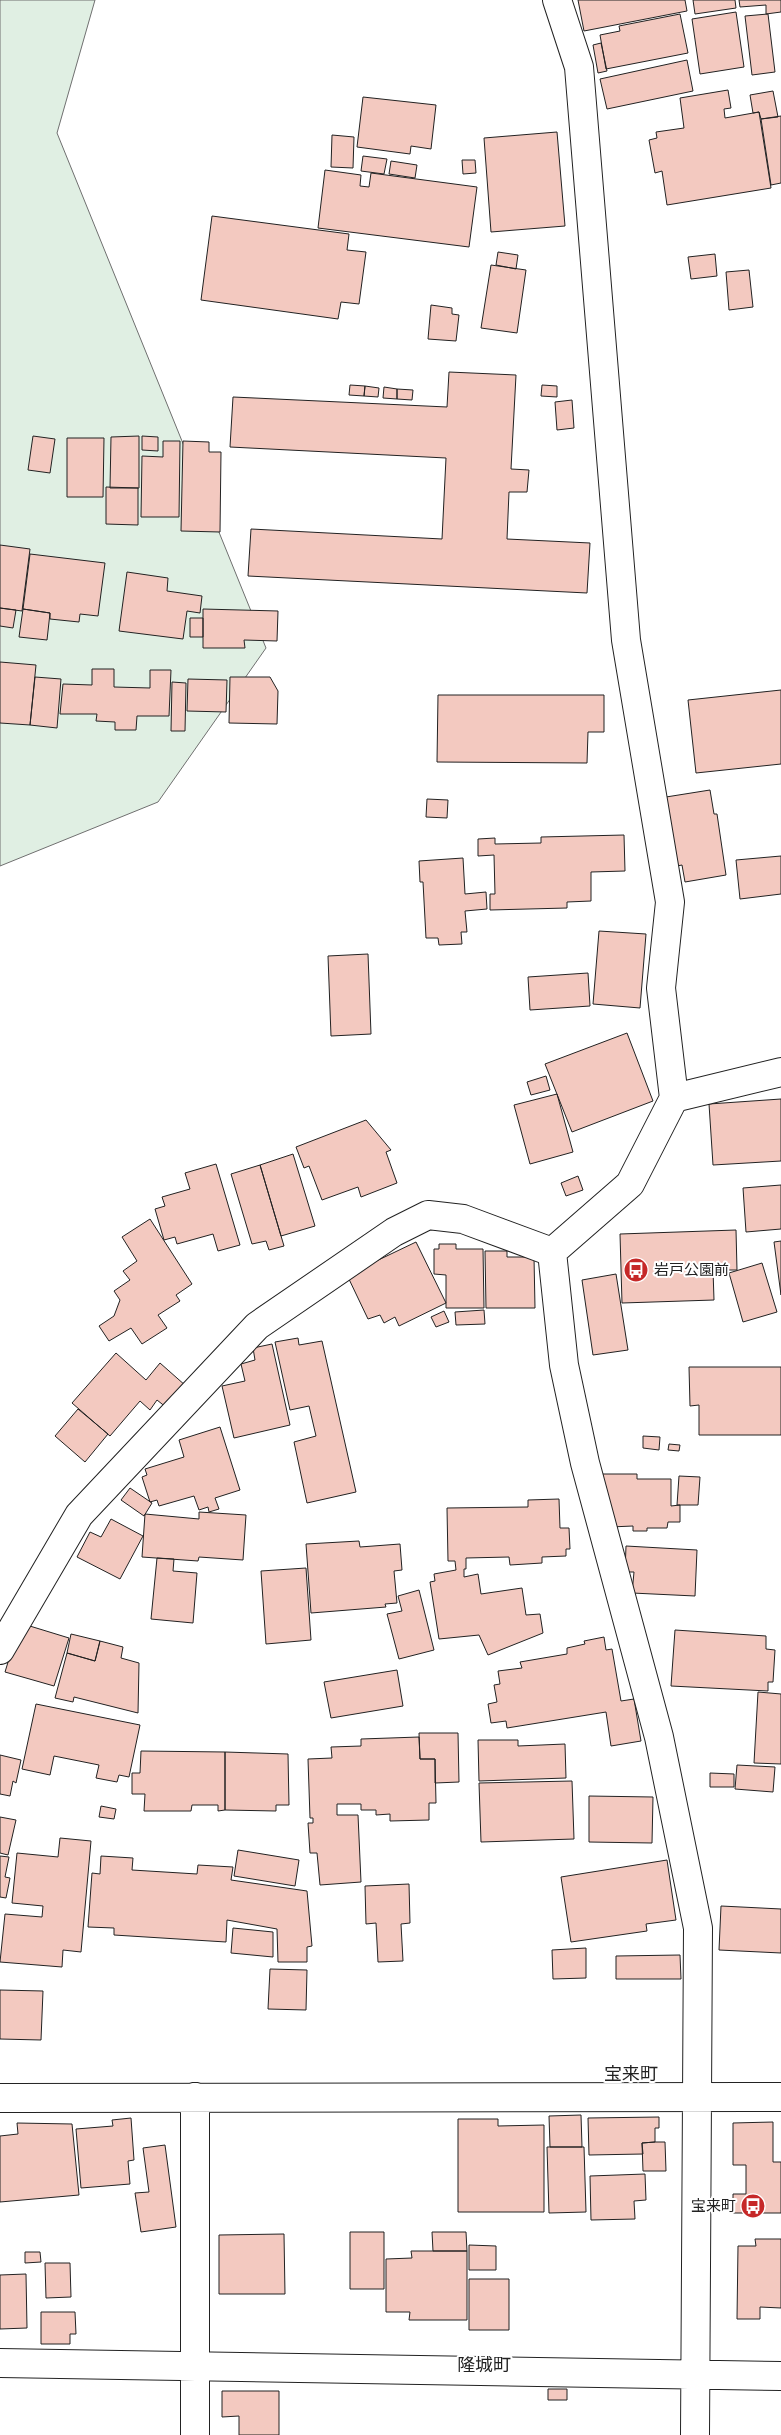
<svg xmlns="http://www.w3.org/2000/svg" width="781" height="2435" font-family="Arial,'Noto Sans JP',sans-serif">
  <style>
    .green { fill: #e0efe3; stroke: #6f6f6f }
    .building { fill: #f3c9c0; stroke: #222 }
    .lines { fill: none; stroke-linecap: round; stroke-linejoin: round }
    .street-casing { stroke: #222; stroke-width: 30 }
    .street { stroke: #fff; stroke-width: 28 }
    .labels { text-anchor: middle; stroke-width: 4; stroke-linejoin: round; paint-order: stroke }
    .poi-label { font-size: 15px; fill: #222; stroke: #fff; text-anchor: start }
    .quarter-label { font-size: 18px; fill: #222; stroke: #fff }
  </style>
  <rect width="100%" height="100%" fill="#fff"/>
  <path class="green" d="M0,0H95L57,133L266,648L158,802L0,866Z"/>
  <path class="building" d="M578,0H685L687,11L584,31Z
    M693,0H735L736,8L695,14Z
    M739,0H781V12L766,14V5L740,7Z
    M736,12L744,67L700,74L692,19Z
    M680,14L688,53L606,69L600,35L620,31L619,26Z
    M768,14L775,72L752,75L745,16Z
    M601,43L607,71L598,73L593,45Z
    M687,60L693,91L607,109L600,79Z
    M728,90L731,108L724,109L725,118L759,112L771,188L667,205L662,171L655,173L649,140L657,138L656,132L684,128L680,98Z
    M773,91L778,117L761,119L759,112L753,113L750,95Z
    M363,97L436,105L431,149L411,146L410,154L357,147Z
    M781,116V183L771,185L761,119Z
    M557,132L565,226L491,232L484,138Z
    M332,135L354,137L353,168L331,167Z
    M363,156L387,159L384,174L361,171Z
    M462,160H475L476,173L463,174Z
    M391,161L417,165L415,178L389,174Z
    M325,170L361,175L360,186L369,187L371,173L477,187L469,247L318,228Z
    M212,216L349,234L347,250L366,252L359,304L341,302L338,319L201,300Z
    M498,252L518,255L516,269L496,265Z
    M715,254L717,276L691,279L688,257Z
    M491,265L526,270L517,333L481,328Z
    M749,270L753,307L729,310L726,272Z
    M431,305L452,308V314L459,315L456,341L428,339Z
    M449,372L516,375L511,469L529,470L527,492H509L507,539L590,543L587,593L248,576L251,529L442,539L446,458L230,447L233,397L447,407Z
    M350,385L365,386L364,396L349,395Z
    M542,385L557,386V397L541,396Z
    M365,386L379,388L378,397L364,396Z
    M384,387L397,389V399L383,398Z
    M397,389L413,390L412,400L397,399Z
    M572,400L574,428L557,430L555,402Z
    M33,436L55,439L50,473L28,470Z
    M139,436V488H110L111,437Z
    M142,436L158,437V451L142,450Z
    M67,438H104L103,497H67Z
    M163,441H180L179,517H141L142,456L163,457Z
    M183,441L209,442V452H221L220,532L181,531Z
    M106,487L138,488V525L106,524Z
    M0,545L30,549L22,611L0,608Z
    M30,554L105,563L98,616L80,614L79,622L50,619V613L23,609Z
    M127,572L168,578L167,591L202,596L200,613L187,611L183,639L119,631Z
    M0,608L16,610L13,628L0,626Z
    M23,609L50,613L47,640L19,637Z
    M203,609L278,611L277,641L244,640L245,648H203Z
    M190,618H203V637H190Z
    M0,662L36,665L30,725L0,723Z
    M92,669H114V687L150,688V670H171L169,716H137L136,730H115V722L96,721L97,714H60L63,684L92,685Z
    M35,677L61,679L57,728L30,725Z
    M230,677H270L278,691L277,724L229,723Z
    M188,679L227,680L226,712L187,711Z
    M172,682L186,683L185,731H171Z
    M781,690V764L696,773L688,700Z
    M438,695H604V732H588L587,763L437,762Z
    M710,790L714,814H717L726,875L685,882L682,865L677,866L666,797Z
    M427,799L448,800L447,818L426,817Z
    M624,835L625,871L591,872V901L567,902V908L490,910V894H495L494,855L478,856V839L495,838V844L541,843V837Z
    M781,856V894L740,899L736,860Z
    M463,858L465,894L486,892L487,909L465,911L467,932H461L462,944L439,945L438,938H426L423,882H420L419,861Z
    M599,931L646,934L640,1008L593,1004Z
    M368,954L371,1034L331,1036L328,956Z
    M588,973L590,1006L530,1010L528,977Z
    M627,1033L653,1101L572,1132L545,1064Z
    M546,1076L550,1090L531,1095L527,1082Z
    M557,1094L573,1152L530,1164L514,1105Z
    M781,1099V1161L713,1165L709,1104Z
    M366,1120L391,1150L386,1152L397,1183L361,1197L358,1187L322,1200L309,1166L304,1168L296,1147Z
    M293,1154L315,1226L281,1236L260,1165Z
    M216,1164L240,1245L218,1251L213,1234L177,1244L175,1237L164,1240L155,1209L165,1206L162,1197L190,1189L185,1173Z
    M260,1165L284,1246L269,1250L266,1241L252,1244L231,1174Z
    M578,1176L583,1190L566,1196L561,1183Z
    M781,1185V1229L746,1232L743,1188Z
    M150,1219L192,1284L176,1295L180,1301L158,1315L167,1328L142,1344L131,1328L109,1341L99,1326L114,1316L120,1300L114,1291L130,1280L123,1271L137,1261L122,1237Z
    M736,1230L737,1270H713L714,1300L622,1303L620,1234Z
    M781,1241V1295L774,1242Z
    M416,1242L446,1303L399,1326L395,1317L384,1323L380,1315L368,1319L347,1275Z
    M439,1244H456V1249H483L484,1308H446V1275L434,1274V1249H439Z
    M485,1251H507V1257H534L535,1308H486Z
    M762,1263L777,1312L743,1322L729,1273Z
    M616,1274L628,1350L593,1355L582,1280Z
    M484,1310L485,1324L456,1325L455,1312Z
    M444,1311L449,1322L436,1327L431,1317Z
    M298,1338L299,1345L322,1341L356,1492L307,1503L294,1442L316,1436L309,1406L290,1410L275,1342Z
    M272,1344L290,1425L234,1438L222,1386L245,1381L241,1364L255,1360L253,1348Z
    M116,1353L146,1380L160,1363L186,1386L167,1408L157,1400L150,1410L140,1401L110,1436L72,1403Z
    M689,1367H781V1435H699V1405L690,1406Z
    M78,1409L108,1434L85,1462L55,1436Z
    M220,1427L240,1490L215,1498L219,1509L209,1512L208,1507L199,1510L194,1496L159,1506L157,1500L150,1502L142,1477L147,1475L145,1469L184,1457L179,1440Z
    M643,1436L660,1437L659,1450L643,1448Z
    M669,1444L680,1445L679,1451L668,1450Z
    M602,1474H637V1479H671V1506L680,1505V1522H668L667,1528H647V1531H633V1526L610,1527Z
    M679,1476L700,1477L698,1505H677Z
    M130,1488L152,1503L144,1516L121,1500Z
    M559,1499L560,1528H569L570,1549H566V1556L542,1557V1563L510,1565L509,1557L466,1558V1569H464V1577L478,1574L481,1594L522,1588L526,1615L540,1614L543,1633L488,1655L479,1635L439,1639L430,1582L435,1581L434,1574L456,1570L455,1561H448L447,1508L528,1507V1500Z
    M199,1512L246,1515L243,1560L199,1557L198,1561L142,1557L145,1514L199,1519Z
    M111,1519L143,1536L120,1579L77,1557L90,1532L101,1537Z
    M359,1541L360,1547L400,1544L402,1570L394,1571L397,1603L385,1604L386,1607L311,1613L306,1544Z
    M626,1546L697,1550L695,1596L632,1593L634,1572H625Z
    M157,1558L174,1559L173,1571L197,1573L193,1623L151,1619Z
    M306,1568L311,1640L266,1644L261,1571Z
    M419,1590L434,1650L399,1659L387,1614L402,1611L398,1596Z
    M20,1623L69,1638L54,1686L5,1672Z
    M675,1630L766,1636V1649L775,1650L773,1682H768V1691L671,1686Z
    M71,1634L100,1641L95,1661L67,1653Z
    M604,1637L606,1650L612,1649L621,1701L634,1699L641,1741L611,1746L606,1712L507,1728L506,1721L491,1723L488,1704L497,1702L494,1685L500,1684L498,1671L522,1668L520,1662L567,1654V1648L585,1644L584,1641Z
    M100,1641L123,1647L121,1658L139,1663L138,1713L74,1697L73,1702L55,1698L67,1653L95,1661Z
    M397,1670L403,1706L331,1718L324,1682Z
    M758,1692L781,1694V1764L754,1763Z
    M36,1704L140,1725L129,1777L119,1775L117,1782L96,1778L99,1765L54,1756L50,1775L22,1769Z
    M419,1733H458L459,1782L435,1783V1759H420Z
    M419,1737L420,1759H435L436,1803H429V1820L390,1821V1814L376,1815V1810H361V1804H337V1815H358L361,1882L320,1885L317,1853H310L308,1823H313V1818H310L308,1759L332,1758L331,1747L361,1746V1739Z
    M478,1740H518V1746L565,1744L566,1778L479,1781Z
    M141,1751L225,1752V1810L218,1811V1805H192L191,1811H144L145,1794H132V1773H140Z
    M225,1752L288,1754L289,1805H276V1811L225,1810Z
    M0,1755L21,1760L16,1783L13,1781L10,1796L0,1794Z
    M737,1765L775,1767L773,1792L735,1789Z
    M710,1773L734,1774V1787H710Z
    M572,1781L574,1839L481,1842L479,1783Z
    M589,1796L653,1797L652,1843L589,1842Z
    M101,1806L116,1809L114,1819L99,1817Z
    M0,1817L16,1820L8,1855L0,1853Z
    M60,1838L91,1841L81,1952L63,1950L62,1967L0,1962L5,1914L42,1917L43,1906L12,1903L17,1853L58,1857Z
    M238,1850L299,1860L295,1886L234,1876Z
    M0,1856L9,1857L5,1877L10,1878L6,1898L0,1897Z
    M101,1856L133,1858L132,1870L197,1874L198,1865L233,1867L231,1880L307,1891L312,1946L307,1947V1962H278L277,1929L227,1920L226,1942L114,1935V1928L88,1927L92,1873L100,1874Z
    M667,1860L676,1920L646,1924L647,1931L571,1942L561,1877Z
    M409,1884L410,1923L401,1924L403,1961L378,1962L376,1923L366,1924L365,1886Z
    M721,1906L781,1909V1953L719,1950Z
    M233,1928L273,1932V1957L231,1953Z
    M586,1948V1978L553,1979L552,1950Z
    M680,1955L681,1979H616V1956Z
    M270,1969L307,1970L306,2010L268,2009Z
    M0,1990L43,1991L41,2040L0,2039Z
    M581,2115L582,2147H550L549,2116Z
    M659,2117V2128H655V2142L642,2143L643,2154L589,2155L588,2118Z
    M131,2118L134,2160L128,2161L130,2184L81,2188L76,2129L113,2126L112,2120Z
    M458,2119H498V2126L544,2125V2212H458Z
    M773,2122V2162H781V2213H733V2194H746V2165H733V2123Z
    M17,2123L72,2124L79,2195L0,2202V2136L18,2134Z
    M655,2142H665L666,2171H643L642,2143Z
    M165,2145L176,2227L141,2232L135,2193L149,2192L143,2148Z
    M547,2147H584L586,2212L549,2213Z
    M645,2174L646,2200L634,2201L635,2219L591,2220L590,2176Z
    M350,2232H384V2289H350Z
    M432,2232H466L467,2251H433Z
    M284,2234L285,2294H219V2235Z
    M755,2239H781V2308L760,2307V2319H737L738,2246H756Z
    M469,2245L496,2246V2270H469Z
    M411,2251H467V2320H409L410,2312H386V2259L412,2258Z
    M25,2252H40L41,2262L25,2263Z
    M45,2263H70L71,2297L46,2298Z
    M26,2274L27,2328L0,2329V2275Z
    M469,2279H509V2330H469Z
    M41,2312H75L76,2334H70V2344H41Z
    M548,2389H567V2400H548Z
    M222,2391H279V2435H239V2416L222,2417Z"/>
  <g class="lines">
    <defs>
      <path id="street" d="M674,1098L781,1072
        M552,1252L630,1184L674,1098L661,988L670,902L626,640L579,67L557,0
        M552,1252L564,1365L585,1463L659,1737L698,1928L695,2435
        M0,1650L79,1515L257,1326L394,1232L428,1215L463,1219L552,1252
        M0,2098L781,2097
        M0,2363L781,2376
        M195,2435V2097"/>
    </defs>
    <use href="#street" class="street-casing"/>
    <use href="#street" class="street"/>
  </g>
  <defs>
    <symbol id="bus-disc" viewBox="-11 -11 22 22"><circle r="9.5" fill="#c62828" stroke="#fff"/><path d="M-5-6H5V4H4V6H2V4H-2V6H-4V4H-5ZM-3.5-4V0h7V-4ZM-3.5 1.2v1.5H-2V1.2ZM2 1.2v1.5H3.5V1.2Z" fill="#fff"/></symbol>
  </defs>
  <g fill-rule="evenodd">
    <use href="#bus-disc" x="622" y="1256" width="28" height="28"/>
    <use href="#bus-disc" x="739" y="2192" width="28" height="28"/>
  </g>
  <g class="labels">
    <g class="poi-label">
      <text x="654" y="1275">岩戸公園前</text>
      <text x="736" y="2211" text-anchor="end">宝来町</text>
    </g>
    <g class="quarter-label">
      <text x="631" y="2080">宝来町</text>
      <text x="484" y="2371">隆城町</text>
    </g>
  </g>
</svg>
